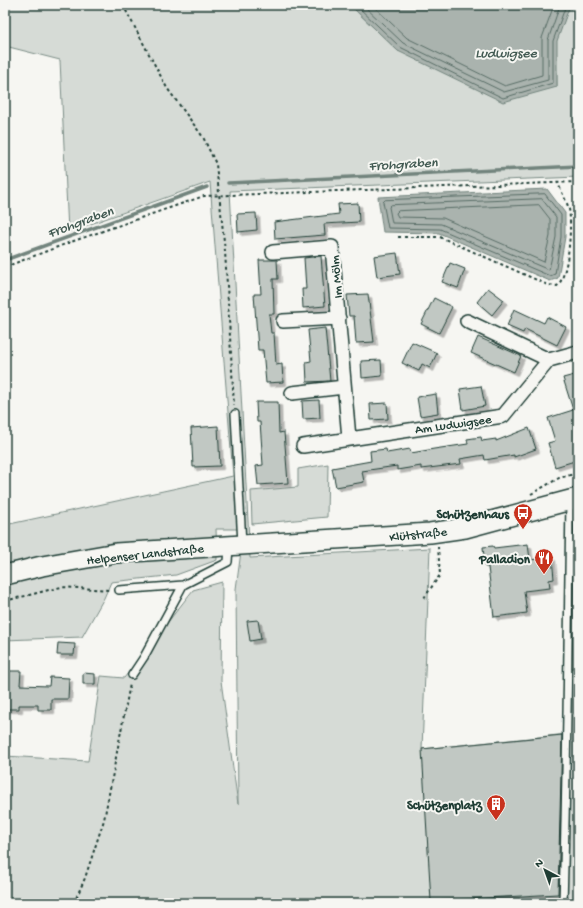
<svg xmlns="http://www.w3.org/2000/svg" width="583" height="908" font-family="'Gochi Hand',sans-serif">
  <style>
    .green { fill: #d6dbd6; stroke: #7a8c85 }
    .water { fill: #aab3ae; stroke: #72847d }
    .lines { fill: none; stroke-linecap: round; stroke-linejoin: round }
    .shore { stroke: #576c65; stroke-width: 1 }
    .stream { stroke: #72847d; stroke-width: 3.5 }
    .building { fill: #c1c8c3; stroke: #1f3d34; filter: url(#shadow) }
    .service-casing { stroke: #1f3d34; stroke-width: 10 }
    .minor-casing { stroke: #1f3d34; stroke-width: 16 }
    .secondary-casing { stroke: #1f3d34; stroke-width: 22 }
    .path { stroke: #1f3d34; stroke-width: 2; stroke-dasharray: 3 3; stroke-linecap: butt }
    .service { stroke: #f6f6f2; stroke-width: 7 }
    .minor { stroke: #f6f6f2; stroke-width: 13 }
    .secondary { stroke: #f6f6f2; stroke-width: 19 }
    .labels { text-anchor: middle; stroke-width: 4; stroke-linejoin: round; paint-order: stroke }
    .street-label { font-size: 13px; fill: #1f3d34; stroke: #f6f6f2 }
    .poi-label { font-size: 13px; font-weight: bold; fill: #1f3d34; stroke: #f6f6f2; text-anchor: end }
    .water-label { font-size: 14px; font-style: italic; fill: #425a52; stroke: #f6f6f2 }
  </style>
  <defs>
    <filter id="shadow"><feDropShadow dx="3.5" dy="3.5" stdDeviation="0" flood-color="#0004"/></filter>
  </defs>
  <rect width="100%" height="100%" fill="#f6f6f2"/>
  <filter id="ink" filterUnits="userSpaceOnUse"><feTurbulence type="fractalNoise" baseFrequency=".025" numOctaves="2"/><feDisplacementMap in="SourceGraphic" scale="8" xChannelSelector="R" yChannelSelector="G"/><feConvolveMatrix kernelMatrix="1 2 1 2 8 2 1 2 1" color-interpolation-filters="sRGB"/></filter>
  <g filter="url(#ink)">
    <path class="green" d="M5,5H350L398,51L557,87L556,41L570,5H578V177L230,191L250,558L430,548L422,749L568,734L567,699L578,696V903H5V756L88,761L101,676L124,678L193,590L222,582L221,681L238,804L236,589L242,544L240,529H216L217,560L176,575L111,582L104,598L82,637L5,640V525L233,476L210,182L68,232L60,60L5,46Z
      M328,464L327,517L252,524L251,491L298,487V469Z"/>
    <path class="water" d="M350,5H570L557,41V87L503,102L398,51Z
      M547,189L565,213V237L558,278L550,281L439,233L383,232L378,197Z"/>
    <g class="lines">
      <path class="shore" d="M356,5L400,47L503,98L553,83V41L566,5
        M363,5L403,43L504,92L548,80V40L560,5
        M372,5L407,38L505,86L542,75V38L554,5
        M545,194L561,215V237L555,274L550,276L440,229L388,228L383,202L385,200Z
        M542,199L556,217V237L549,270L441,224L392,223L389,207L391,205Z
        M539,205L550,219V236L544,262L443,218L398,217L396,213L398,211Z"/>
      <path class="stream" d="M228,183L578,166
        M5,260L207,187"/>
    </g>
    <path class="building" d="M358,203L359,222L324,224L325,235L275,239L274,222L339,214L338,204Z
      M256,213L257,230L238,232L237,214Z
      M397,253L400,274L377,277L374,256Z
      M321,256L325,306L303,308L302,289H306L304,258Z
      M259,260H277L278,279H273L274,314H269L271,333H274L276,365L282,364L283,382L266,383L263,350H258L254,294H261Z
      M450,263L465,269L458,288L442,282Z
      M488,288L504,300L492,315L477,302Z
      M368,294L374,342L356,343L354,316H349L347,295Z
      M434,298L452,307L439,333L421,324Z
      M514,309L544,323L547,317L566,327L557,345L525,329L523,333L507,326Z
      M325,328L330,381L307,382L306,362L311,361L308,330Z
      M478,337L521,356L514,372L471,353Z
      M412,342L437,353L430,368L422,364L419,371L402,363Z
      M381,360L382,376L362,378L361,361Z
      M578,374V460L555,467L548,443L555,441L548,418L573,410L563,378Z
      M481,386L485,406L463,410L460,389Z
      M436,394L438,413L420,416L417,397Z
      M319,400L320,418L303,419L302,401Z
      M256,402H278L279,433L284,432L288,483L258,485L256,466L263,465L260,422H257Z
      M387,403L388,419L371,420L370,404Z
      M218,426L220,466L193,467L191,428Z
      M529,428L536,449L514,457V455L485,460L484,455L460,459L461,464L421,469V466L397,470V466L362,471L364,482L336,487L332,468L371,461L370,451L386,449L387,453L410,449L411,453L434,449L468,444L467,439L481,437L482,441L496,439V441Z
      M528,544L530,560L552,557L554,579L549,580L550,588L524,591L527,613L494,617L488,567H485L483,547L493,546L494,548Z
      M258,620L261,639L250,641L247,621Z
      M58,643L75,644L74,655H57Z
      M7,671H21L20,685L49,686L50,677L69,678L68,699H51V710H38V705H19V709H5Z
      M83,673L95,674V684H83Z
      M562,735L558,894L431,901L422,749Z"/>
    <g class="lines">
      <defs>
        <path id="service" d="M235,414L242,544
          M119,590L183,585L228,562L229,547
          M132,675L144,657L183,585
          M563,903C567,769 568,635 570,501"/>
        <path id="minor" d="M273,252L332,247L349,438
          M283,321L339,318
          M467,321L549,360
          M292,393L344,387
          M303,446L503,416L549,360L578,352"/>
        <path id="secondary" d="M5,575L42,566L116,553L430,533L465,528L578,498"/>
      </defs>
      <use href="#service" class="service-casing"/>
      <use href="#minor" class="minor-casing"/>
      <use href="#secondary" class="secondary-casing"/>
      <path class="path" d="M123,5L167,88L203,137L216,164L225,251L234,405
        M398,237H440L548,285L557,286C569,276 572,224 569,209C566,200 561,191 558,183
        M5,267L68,243L204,196L578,182
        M531,494L559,478L578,473
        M424,598L440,575L438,547
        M5,601L61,587L110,590
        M74,903L85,878L104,820L130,684"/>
      <use href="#service" class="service"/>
      <use href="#minor" class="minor"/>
      <use href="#secondary" class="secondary"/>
    </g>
  </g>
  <defs>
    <symbol id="bus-pin" viewBox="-11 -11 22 30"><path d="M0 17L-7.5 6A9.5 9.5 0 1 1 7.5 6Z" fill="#c8321e" stroke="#f6f6f2"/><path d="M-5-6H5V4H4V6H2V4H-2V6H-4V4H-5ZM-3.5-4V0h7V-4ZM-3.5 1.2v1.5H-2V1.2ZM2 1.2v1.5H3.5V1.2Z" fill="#fff"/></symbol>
    <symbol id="restaurant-pin" viewBox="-11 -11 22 30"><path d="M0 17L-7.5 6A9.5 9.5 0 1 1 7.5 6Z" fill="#c8321e" stroke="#f6f6f2"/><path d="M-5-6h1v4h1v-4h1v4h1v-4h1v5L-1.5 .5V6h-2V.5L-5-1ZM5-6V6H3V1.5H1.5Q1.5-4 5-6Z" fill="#fff"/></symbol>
    <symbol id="building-pin" viewBox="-11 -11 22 30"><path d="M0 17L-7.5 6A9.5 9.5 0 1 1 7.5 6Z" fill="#c8321e" stroke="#f6f6f2"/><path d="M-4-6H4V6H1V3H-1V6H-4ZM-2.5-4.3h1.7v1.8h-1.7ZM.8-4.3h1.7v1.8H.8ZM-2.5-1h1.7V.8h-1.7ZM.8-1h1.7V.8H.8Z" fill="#fff"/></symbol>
  </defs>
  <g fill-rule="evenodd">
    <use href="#bus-pin" x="512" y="502" width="22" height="30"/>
    <use href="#restaurant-pin" x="533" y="547" width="22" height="30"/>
    <use href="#building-pin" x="485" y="793" width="22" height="30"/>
  </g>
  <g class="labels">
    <g class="street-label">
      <text transform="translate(335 277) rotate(-95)" y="5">Im Mölm</text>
      <text transform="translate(453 423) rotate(-8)" y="5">Am Ludwigsee</text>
      <text transform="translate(418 533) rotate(-6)" y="5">Klütstraße</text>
      <text transform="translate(145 553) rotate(-6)" y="5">Helpenser Landstraße</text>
    </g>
    <g class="poi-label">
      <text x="509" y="518">Schützenhaus</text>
      <text x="530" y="563">Palladion</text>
      <text x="482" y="809">Schützenplatz</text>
    </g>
    <g class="water-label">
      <text x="506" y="57">Ludwigsee</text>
      <text transform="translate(403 163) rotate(-3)" y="5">Frohgraben</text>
      <text transform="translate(80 221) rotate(-20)" y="5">Frohgraben</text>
    </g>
  </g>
  <rect width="583" height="908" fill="none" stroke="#f6f6f2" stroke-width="20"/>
  <rect x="10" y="10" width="563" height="888" fill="none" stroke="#1f3d34" stroke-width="1.5" filter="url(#ink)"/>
  <g transform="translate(545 870) rotate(319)" stroke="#f6f6f2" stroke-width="3" paint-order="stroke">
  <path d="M0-3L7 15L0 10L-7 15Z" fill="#1f3d34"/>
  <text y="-6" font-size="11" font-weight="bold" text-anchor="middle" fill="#1f3d34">N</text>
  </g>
</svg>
